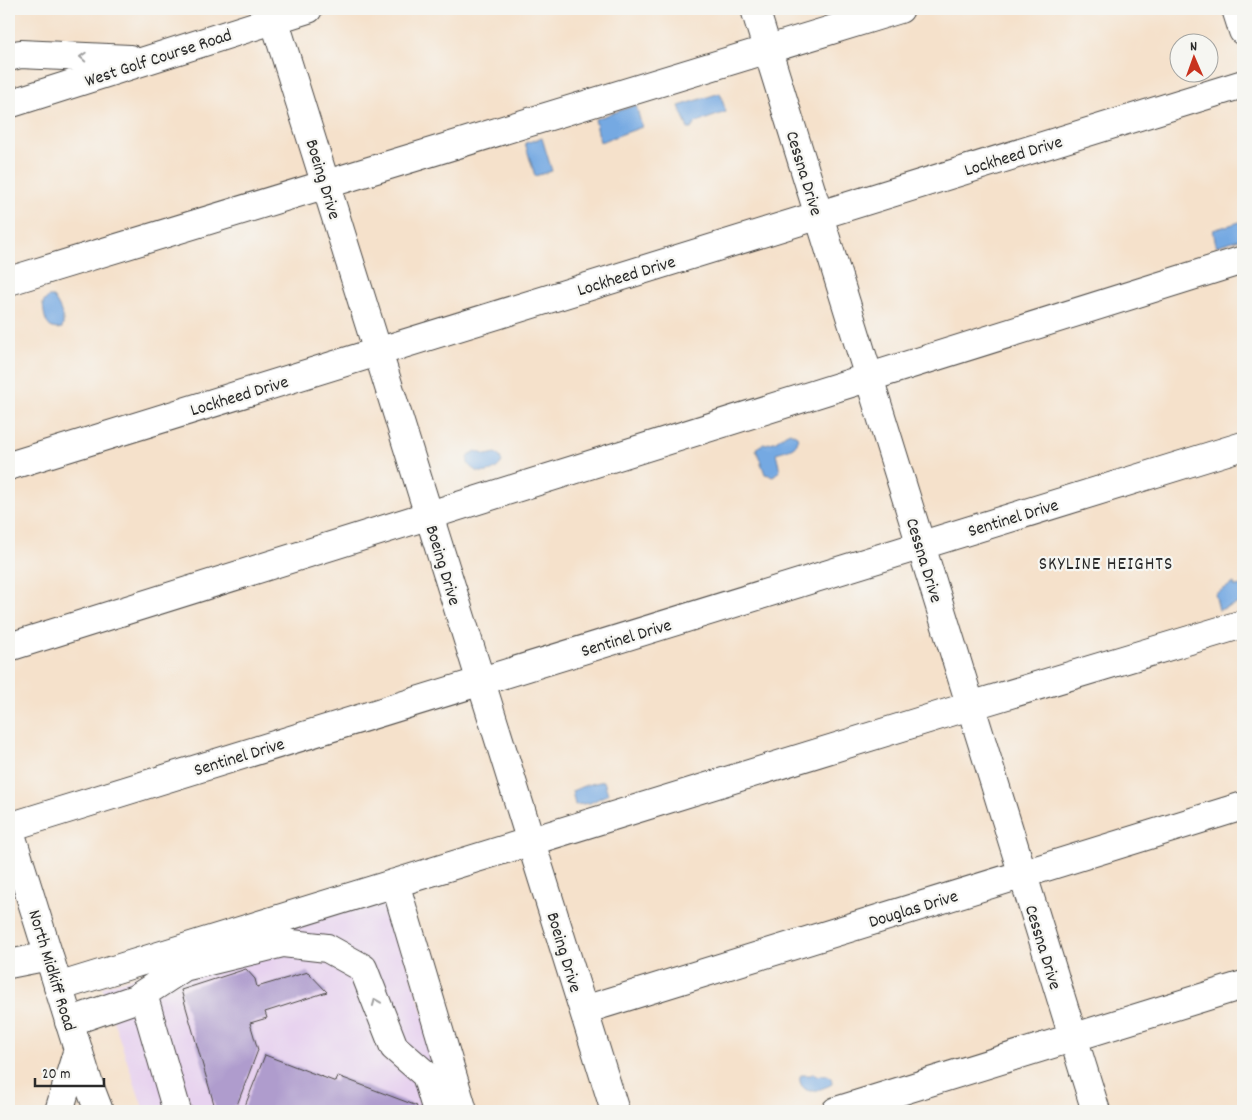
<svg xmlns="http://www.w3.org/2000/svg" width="1252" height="1120" font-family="Dekko,sans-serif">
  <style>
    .built { fill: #e7d2ef }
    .water { fill: #74a9e2; stroke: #506a86 }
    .building { fill: #af9ccd }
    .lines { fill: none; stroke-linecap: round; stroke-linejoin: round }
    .minor-casing { stroke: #494643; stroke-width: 30 }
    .major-casing { stroke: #494643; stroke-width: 30 }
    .minor { stroke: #fff; stroke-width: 28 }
    .major { stroke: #fff; stroke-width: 28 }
    .oneway { stroke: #a0a0a0 }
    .labels { text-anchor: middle; stroke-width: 4.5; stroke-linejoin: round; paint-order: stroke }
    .street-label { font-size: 18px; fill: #2b2b2b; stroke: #f6f6f2 }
    .neighbourhood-label { font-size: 19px; letter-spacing: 1px; fill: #2b2b2b; stroke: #f6f6f2 }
  </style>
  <rect width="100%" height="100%" fill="#f6f6f2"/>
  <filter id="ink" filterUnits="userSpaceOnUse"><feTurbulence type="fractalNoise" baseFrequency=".02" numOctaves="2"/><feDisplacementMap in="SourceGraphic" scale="10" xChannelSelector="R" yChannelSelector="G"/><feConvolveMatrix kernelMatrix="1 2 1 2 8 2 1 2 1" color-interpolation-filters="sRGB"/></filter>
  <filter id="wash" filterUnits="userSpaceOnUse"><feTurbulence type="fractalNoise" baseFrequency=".0096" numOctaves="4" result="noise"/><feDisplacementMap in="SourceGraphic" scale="20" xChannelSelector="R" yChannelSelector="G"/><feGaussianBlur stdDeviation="1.12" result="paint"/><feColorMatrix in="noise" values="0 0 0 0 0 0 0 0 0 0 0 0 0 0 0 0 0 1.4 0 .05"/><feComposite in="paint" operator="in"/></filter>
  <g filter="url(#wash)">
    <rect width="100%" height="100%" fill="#f5e1cb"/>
    <path class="built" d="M387,896L453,1111H144L102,987Z"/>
    <path class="water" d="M720,93L726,112L695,123L691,129H688L679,106Z
      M636,105L642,127L600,142L595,119Z
      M542,138L552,171L535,176L525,143Z
      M1243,221V238L1216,246L1213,230Z
      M48,297H53C59,305 66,319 62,328C45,333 44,314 43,303Z
      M790,432L797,436C801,448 785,450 776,453L780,471L773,476L765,474L756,449C762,442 768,445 776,441C781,438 784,434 790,432Z
      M476,451L486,455L496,453L500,457L502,462C486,486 452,462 476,451Z
      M1234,583L1235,587L1243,586V602L1219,610L1215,594Z
      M604,781L608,794L590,803L575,805L572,791L586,785Z
      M813,1073L816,1076C825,1074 832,1073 832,1084C829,1086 816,1091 813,1091C804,1092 797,1082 801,1075H811Z"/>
    <g id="blocks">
      <path class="building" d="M246,969L255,979L257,987L308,972L327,992L265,1012L267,1018L250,1023L258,1050L237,1105L216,1111L181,990Z
        M265,1055L336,1082L338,1076L417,1106L415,1111H243Z"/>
    </g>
  </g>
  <g filter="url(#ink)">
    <use href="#blocks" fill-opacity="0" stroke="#494643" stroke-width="1"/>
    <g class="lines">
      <defs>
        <path id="minor" d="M755,9L1096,1111
          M1236,9L1243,31
          M274,19L615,1111
          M9,281L900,9
          M9,466L1243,84
          M9,647L1243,260
          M9,827L1243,446
          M395,883L463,1111
          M9,964L49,956
          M58,987L970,706L1243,624
          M143,994L177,1111
          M584,1010L1243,806
          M69,1022L135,999L184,967L283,943L327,948L363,968L394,1047L426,1075L437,1111
          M836,1111L1243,985"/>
        <path id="major" d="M9,57L20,54L130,59
          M9,104L308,9
          M9,828L89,1085L99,1111
          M59,1111L78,1049"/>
      </defs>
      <use href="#minor" class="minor-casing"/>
      <use href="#major" class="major-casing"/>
      <use href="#minor" class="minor"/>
      <use href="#major" class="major"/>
    </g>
    <defs><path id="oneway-chevron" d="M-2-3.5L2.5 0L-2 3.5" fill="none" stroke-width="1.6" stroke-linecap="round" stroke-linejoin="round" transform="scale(1.25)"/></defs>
    <g class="oneway">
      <use href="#oneway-chevron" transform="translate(83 57) rotate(-177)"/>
      <use href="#oneway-chevron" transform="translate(376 1002) rotate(-112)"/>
    </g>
  </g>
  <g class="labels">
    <g class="street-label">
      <text transform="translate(158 57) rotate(-18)" y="6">West Golf Course Road</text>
      <text transform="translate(1013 155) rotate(-17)" y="6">Lockheed Drive</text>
      <text transform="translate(805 173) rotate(73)" y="6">Cessna Drive</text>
      <text transform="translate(324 179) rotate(73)" y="6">Boeing Drive</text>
      <text transform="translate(626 275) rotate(-17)" y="6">Lockheed Drive</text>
      <text transform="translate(239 395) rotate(-17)" y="6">Lockheed Drive</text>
      <text transform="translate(1013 517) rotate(-17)" y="6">Sentinel Drive</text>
      <text transform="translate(925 560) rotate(73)" y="6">Cessna Drive</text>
      <text transform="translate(444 565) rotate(73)" y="6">Boeing Drive</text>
      <text transform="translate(626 637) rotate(-17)" y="6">Sentinel Drive</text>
      <text transform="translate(239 756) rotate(-17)" y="6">Sentinel Drive</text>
      <text transform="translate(913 908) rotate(-17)" y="6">Douglas Drive</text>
      <text transform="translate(1044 947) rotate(73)" y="6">Cessna Drive</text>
      <text transform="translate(565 952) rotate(73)" y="6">Boeing Drive</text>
      <text transform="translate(53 970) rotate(73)" y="6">North Midkiff Road</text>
    </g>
    <g class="neighbourhood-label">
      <text x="1106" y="569">SKYLINE HEIGHTS</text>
    </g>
  </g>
  <rect width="1252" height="1120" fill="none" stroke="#f6f6f2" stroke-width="30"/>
  <g transform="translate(1194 58) rotate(358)"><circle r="24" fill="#f6f6f2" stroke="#a5a5a2"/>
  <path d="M0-4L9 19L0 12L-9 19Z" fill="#c8321e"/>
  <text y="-8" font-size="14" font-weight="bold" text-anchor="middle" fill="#2b2b2b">N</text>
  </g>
  <path d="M35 1078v8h69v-8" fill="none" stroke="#2b2b2b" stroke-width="2.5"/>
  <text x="42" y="1078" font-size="15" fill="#2b2b2b" stroke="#f6f6f2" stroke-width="4" paint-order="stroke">20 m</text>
</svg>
